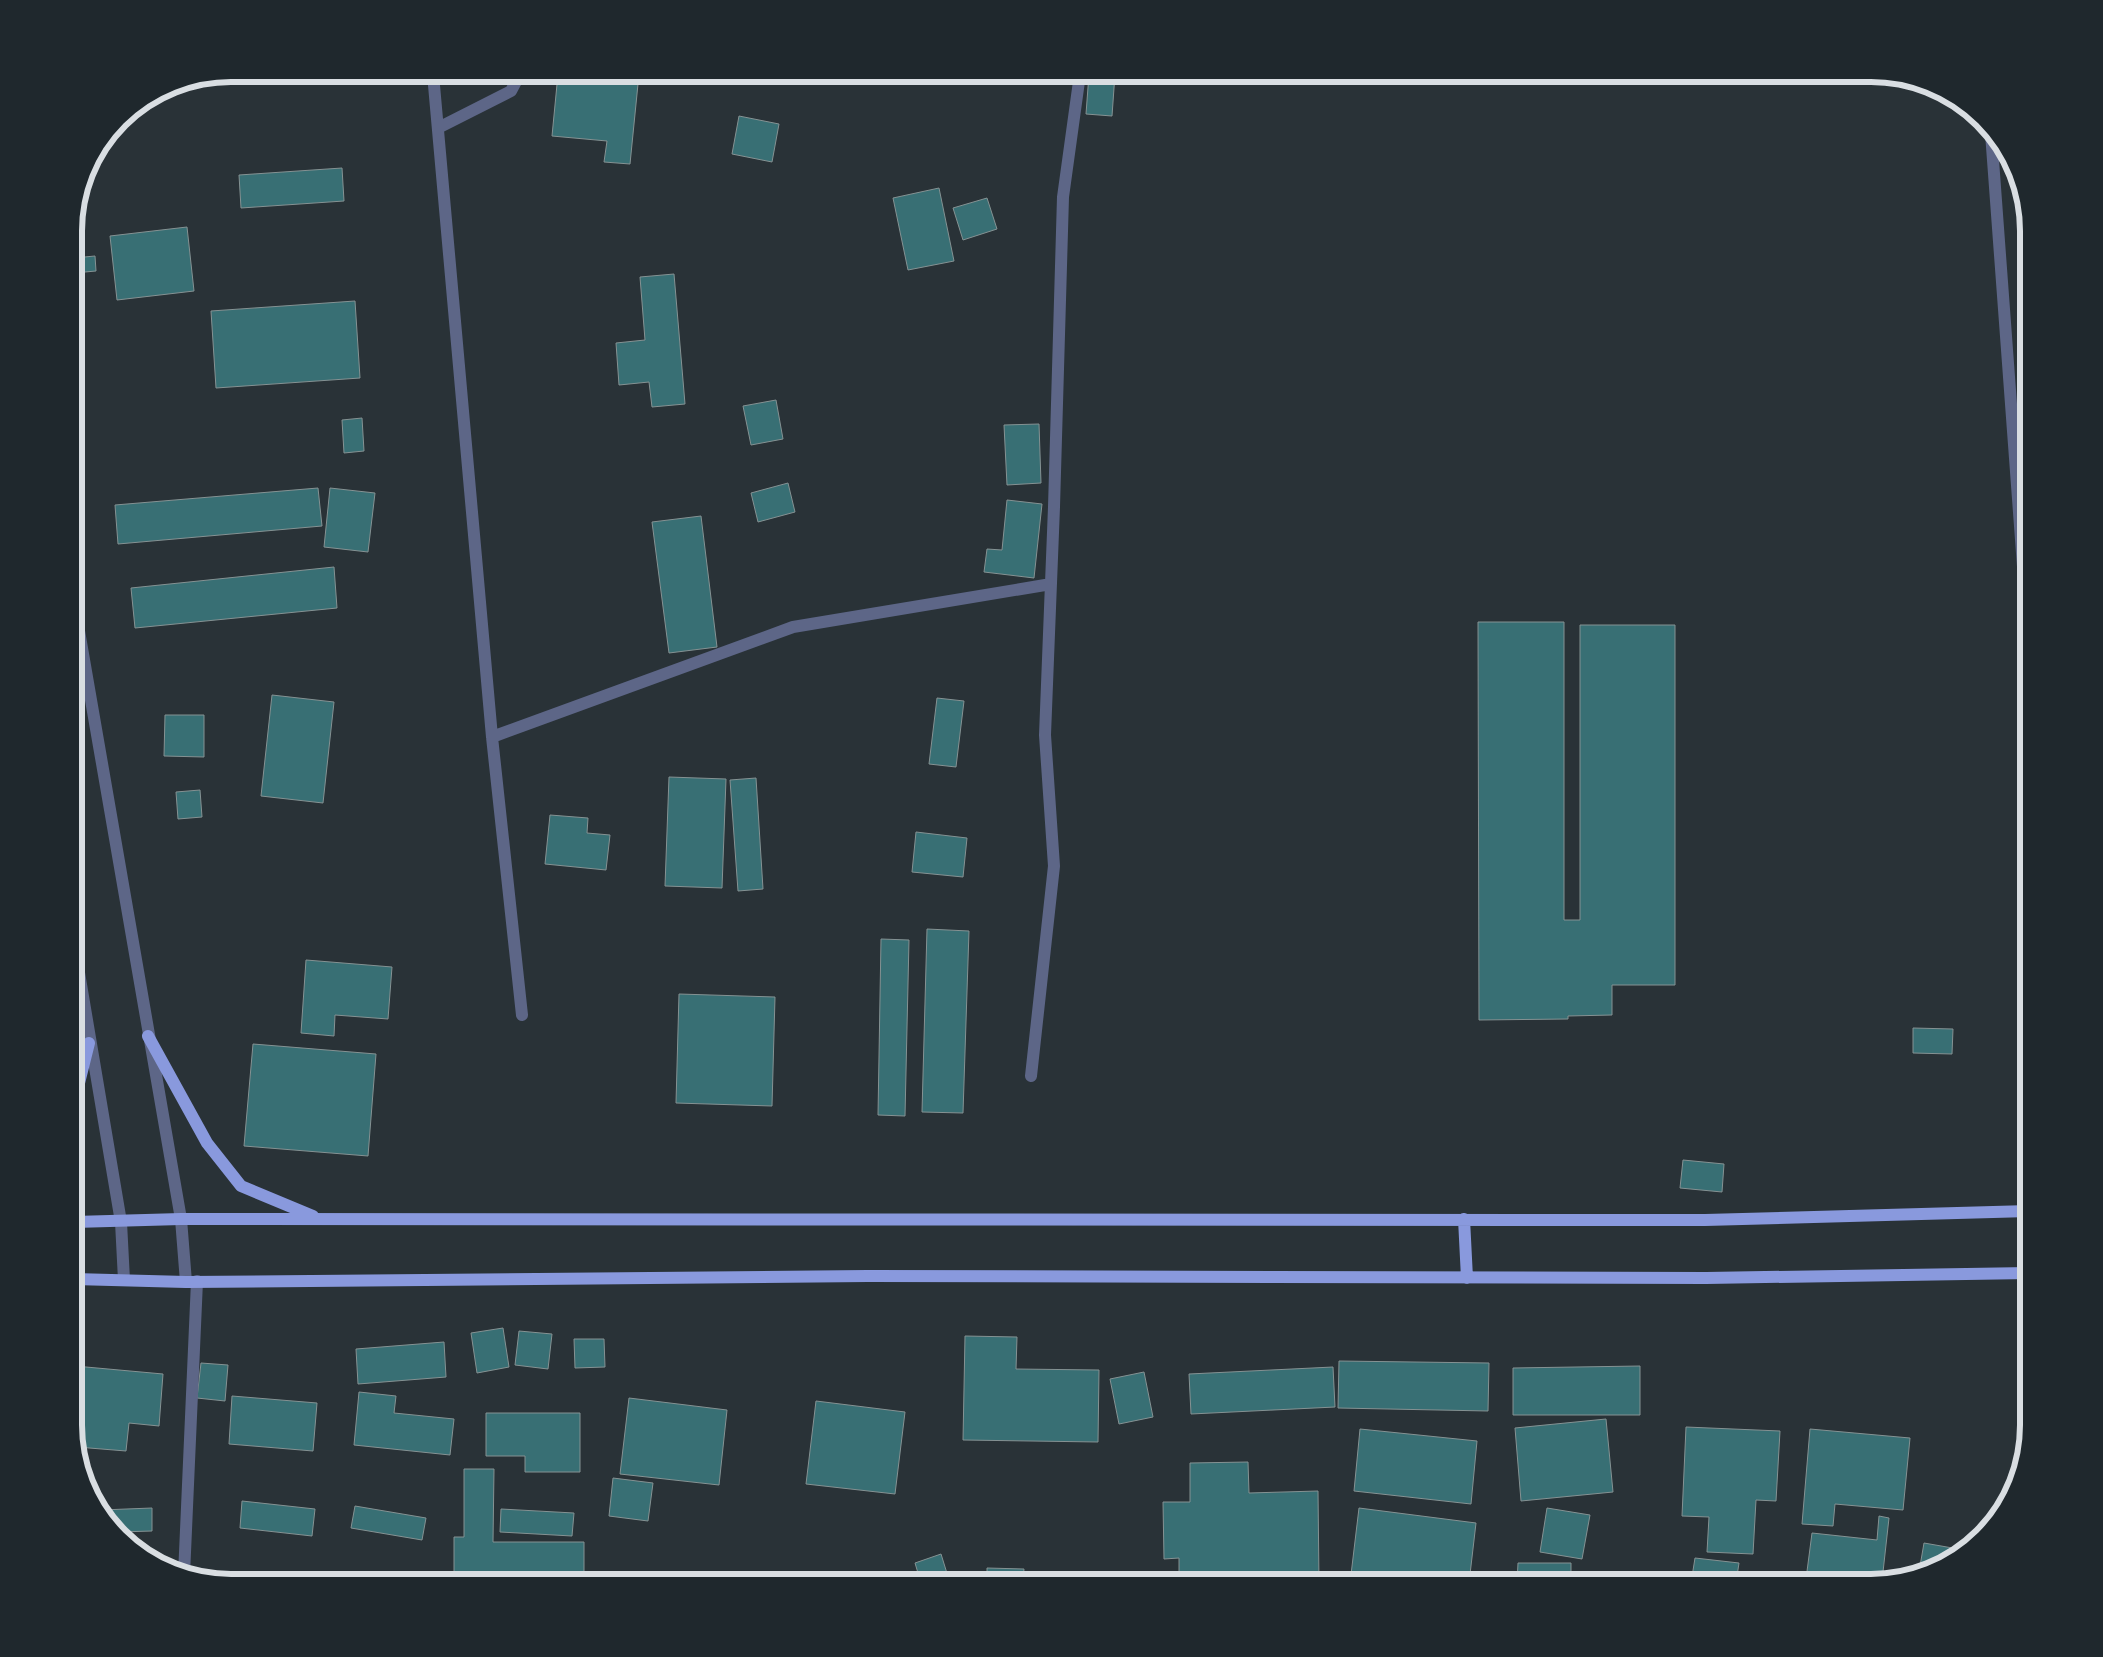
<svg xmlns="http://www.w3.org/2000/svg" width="2103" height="1657" font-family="Signika,sans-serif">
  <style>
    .building { fill: #386f74; stroke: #859293 }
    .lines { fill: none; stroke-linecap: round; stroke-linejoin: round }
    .minor { stroke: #5d6687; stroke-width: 12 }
    .major { stroke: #8999dd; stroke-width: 12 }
    .rim { fill: none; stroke: #d9dee2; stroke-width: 6 }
  </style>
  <rect width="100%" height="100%" fill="#293237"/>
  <path class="building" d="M270,74H299V77Z
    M558,74L594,77L595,74H639L630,164L604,162L607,141L552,136Z
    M1089,74H1115L1112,116L1086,114Z
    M219,76L220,81L184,83Z
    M739,116L779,124L772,162L732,154Z
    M342,168L344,201L241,208L239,175Z
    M939,188L954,261L908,270L893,198Z
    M987,198L997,229L963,240L953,208Z
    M187,227L194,291L117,300L110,236Z
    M95,256L96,271L74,273V258Z
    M674,274L685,404L652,407L649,382L619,385L616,343L645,340L640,277Z
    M355,301L360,378L216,388L211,311Z
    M776,400L783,439L751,445L743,406Z
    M362,418L364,451L344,453L342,420Z
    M1039,424L1041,483L1007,485L1004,425Z
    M788,483L795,512L758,522L751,493Z
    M318,488L322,526L118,544L115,505Z
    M330,488L375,493L368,552L324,547Z
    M1007,500L1042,504L1034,578L984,572L987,549L1002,550Z
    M701,516L717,647L669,653L652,522Z
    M334,567L337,608L135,628L131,588Z
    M1478,622H1564V920H1580V625H1675V985H1612V1015L1568,1016V1019L1479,1020Z
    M272,695L334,702L323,803L261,796Z
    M937,698L964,701L956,767L929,764Z
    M165,715H204V757L164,756Z
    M669,777L726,779L722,888L665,886Z
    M756,778L763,889L738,891L730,780Z
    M200,790L202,817L178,819L176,792Z
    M550,815L588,818L587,833L610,835L606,870L545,864Z
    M916,832L967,838L963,877L912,872Z
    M927,929L969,931L963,1113L922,1112Z
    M881,939L909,940L905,1116L878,1115Z
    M306,960L392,967L388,1019L335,1015L334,1036L301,1033Z
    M679,994L775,997L772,1106L676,1103Z
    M1913,1028L1953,1029L1952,1054L1913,1053Z
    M253,1044L376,1054L368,1156L244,1146Z
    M1683,1160L1724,1164L1722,1192L1680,1188Z
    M503,1328L509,1367L477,1373L471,1333Z
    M519,1331L552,1334L548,1369L515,1365Z
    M965,1336L1017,1337L1016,1369L1099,1370L1098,1442L963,1440Z
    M574,1339H604L605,1367L575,1368Z
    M444,1342L446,1377L358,1384L356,1349Z
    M1339,1361L1489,1363L1488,1411L1338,1408Z
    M201,1363L228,1365L225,1401L197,1398Z
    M75,1366L163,1374L159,1426L129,1423L126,1451L77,1447L74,1435Z
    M1640,1366V1415H1513V1368Z
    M1333,1367L1335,1407L1191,1414L1189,1374Z
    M1144,1372L1153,1417L1119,1424L1110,1379Z
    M359,1392L396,1396L394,1413L454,1419L450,1455L354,1445Z
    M232,1396L317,1403L313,1451L229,1444Z
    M629,1398L727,1410L719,1485L620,1474Z
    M816,1401L905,1412L895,1494L806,1484Z
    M486,1413H580V1472H525V1456H486Z
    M1606,1419L1613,1492L1521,1501L1515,1428Z
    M1686,1427L1780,1431L1776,1501L1756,1500L1753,1554L1707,1552L1709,1517L1682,1516Z
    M1360,1429L1477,1441L1471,1504L1354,1491Z
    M1810,1429L1910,1438L1903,1510L1835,1504L1833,1526L1802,1524Z
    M2019,1429L2028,1430L2021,1476L2012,1491Z
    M1248,1462L1249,1493L1318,1491L1319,1583H1179V1558L1164,1559L1163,1502H1190V1463Z
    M464,1469H494L493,1542H584V1583H525V1579H454V1537H464Z
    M613,1478L653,1483L648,1521L609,1516Z
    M242,1501L315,1509L312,1536L240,1528Z
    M355,1506L426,1518L422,1540L351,1528Z
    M152,1508V1531L119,1532L101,1510Z
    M1359,1508L1476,1523L1469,1583H1350Z
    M1547,1508L1590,1515L1582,1559L1540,1552Z
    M501,1509L574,1513L572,1536L500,1532Z
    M1879,1516L1889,1518L1882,1581L1846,1583L1806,1579L1812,1533L1877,1540Z
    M1924,1543L1964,1550L1941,1567L1919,1572Z
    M941,1554L950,1583H921L915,1563Z
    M1695,1558L1739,1563L1736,1583H1691Z
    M1518,1563H1571V1583H1517Z
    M987,1568L1024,1569L1023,1583H987Z"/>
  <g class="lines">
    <path class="minor" d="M433,74L492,737L522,1015
      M438,128L511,91L520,74
      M1991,133L2029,648
      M74,602L181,1219L186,1282
      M492,737L793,627L1051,584
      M74,943L121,1222L124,1280
      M1031,1076L1054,866L1045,735L1054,507L1063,197L1080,74
      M184,1575L197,1281"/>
    <path class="major" d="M148,1036L207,1143L241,1186L313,1216
      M74,1103L89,1043
      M1464,1219L1467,1278
      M74,1222L181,1219L1705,1220L2029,1211
      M74,1279L186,1282L868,1276L1706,1278L2029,1273"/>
  </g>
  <path d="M0 0H2103V1657H0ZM231 82H1871A149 149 0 0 1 2020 231V1425A149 149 0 0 1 1871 1574H231A149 149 0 0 1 82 1425V231A149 149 0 0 1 231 82Z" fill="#1f282d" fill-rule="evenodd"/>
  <path class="rim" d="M231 82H1871A149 149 0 0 1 2020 231V1425A149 149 0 0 1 1871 1574H231A149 149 0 0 1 82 1425V231A149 149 0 0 1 231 82Z"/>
</svg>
